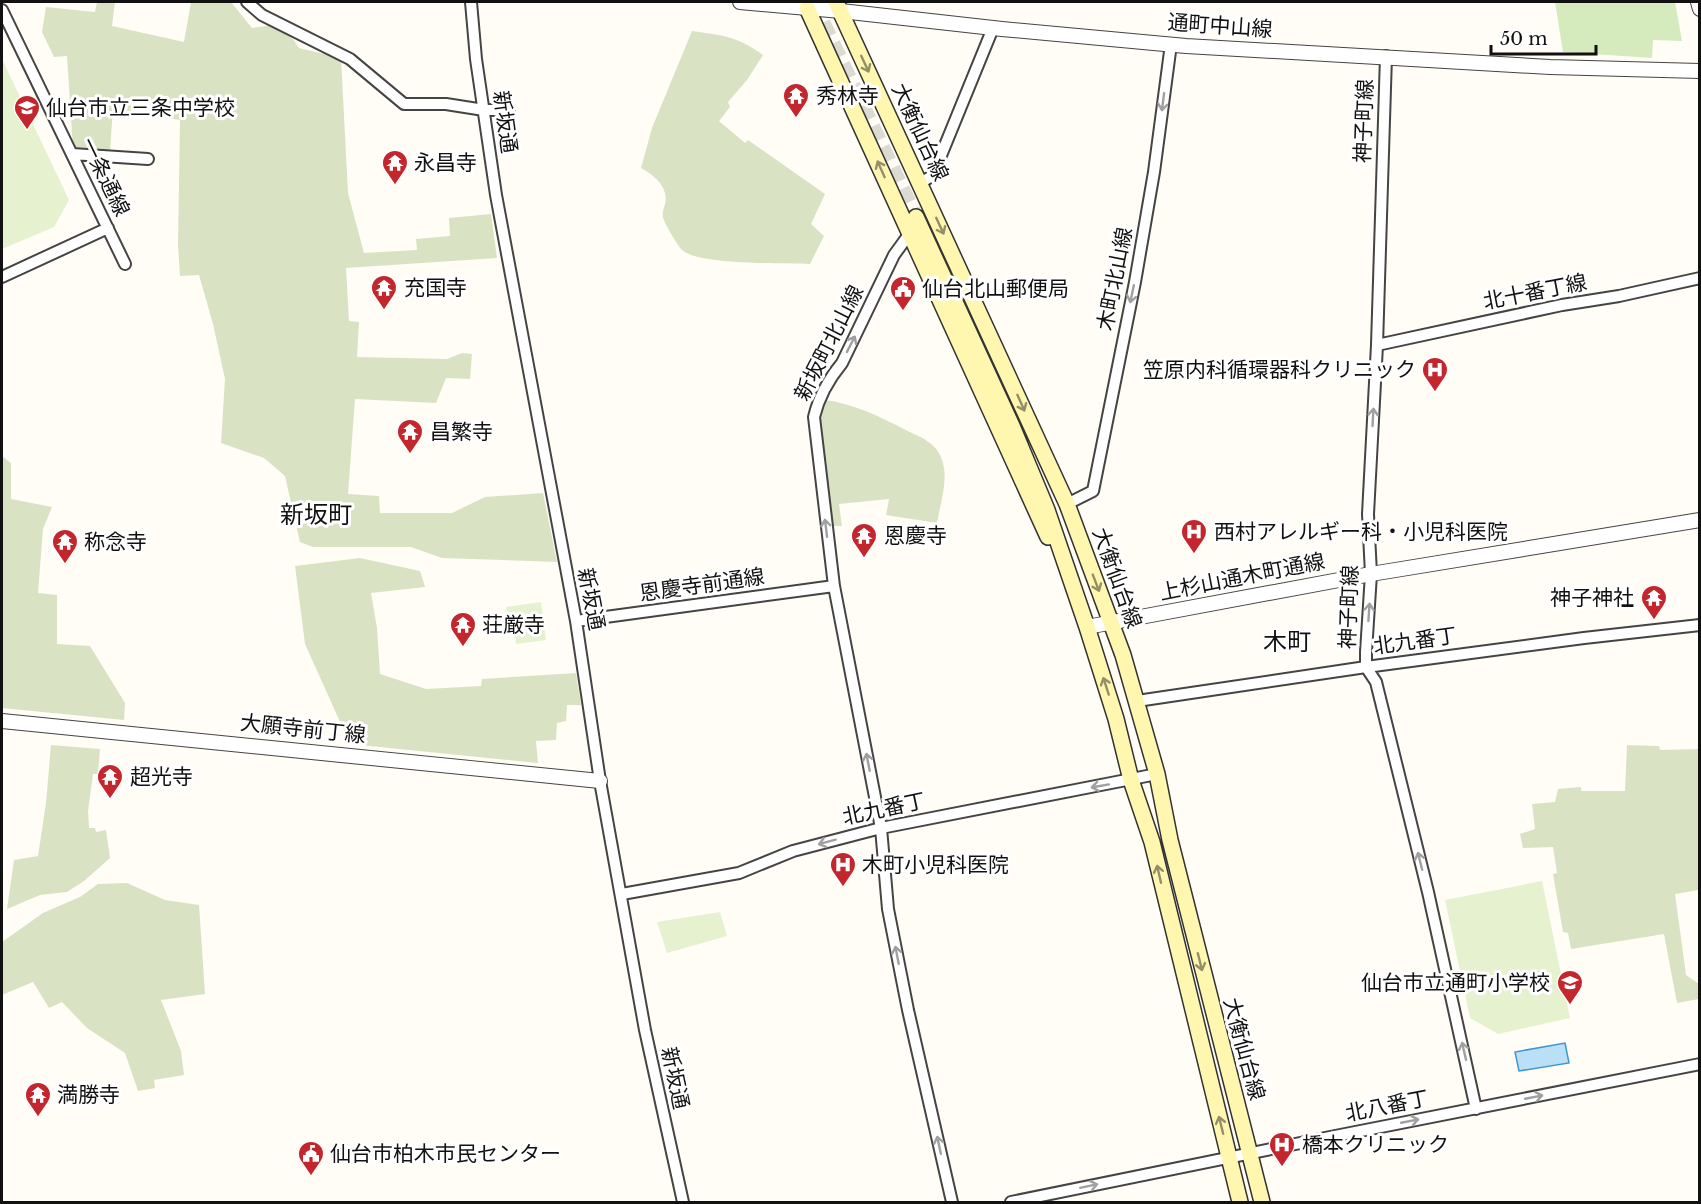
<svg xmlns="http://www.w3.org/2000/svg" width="1701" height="1204" font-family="'Libre Baskerville','Noto Sans JP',serif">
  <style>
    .green { fill: #d5ebbd }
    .cemetery { fill: #d9e3c4 }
    .pitch { fill: #e6f2cf }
    .water { fill: #b9e0f7; stroke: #3f96cf; stroke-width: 1.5 }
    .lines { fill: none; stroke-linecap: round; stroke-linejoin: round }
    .secondary-tunnel { stroke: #dbdad3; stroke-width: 15; stroke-dasharray: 15 8; stroke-linecap: butt }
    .minor-casing { stroke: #444; stroke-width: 14 }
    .tertiary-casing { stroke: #444; stroke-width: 16 }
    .secondary-casing { stroke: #333; stroke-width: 18 }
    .minor { stroke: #fff; stroke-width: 10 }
    .tertiary { stroke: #fff; stroke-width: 14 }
    .secondary { stroke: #fff6b0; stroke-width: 15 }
    .oneway { stroke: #948f68 }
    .oneway2 { stroke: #a0a0a0 }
    .labels { text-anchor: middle; stroke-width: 6; stroke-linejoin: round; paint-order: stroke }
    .street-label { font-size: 21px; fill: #111; stroke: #fff }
    .poi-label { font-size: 21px; fill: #111; stroke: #fff; text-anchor: start }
    .quarter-label { font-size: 24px; fill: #111; stroke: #fff }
  </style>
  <rect width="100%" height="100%" fill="#fffdf5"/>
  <path class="green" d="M1555,2H1675L1682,41L1653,40L1652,58L1563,52Z"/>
  <path class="cemetery" d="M97,2H115L112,26L184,42L191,2H231L252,28L272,25L293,39L299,48L341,58L348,193L364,253L417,250L416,239L450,236L449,218L491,214L497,258L346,268L349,321L359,322L357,357L447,359L462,353L472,354L470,379L446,378L436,403L355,399L348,494L379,496L380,513H452L485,497L543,493L557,562L442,558L411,547H313L300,542L285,476L264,458L221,443L225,379L213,324L199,275L180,276L178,245L180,120L113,108L110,151L73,148L67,56L54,57L42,32L46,7L95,12Z
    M692,31C722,35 739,37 763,55L747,80L728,102L730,107L719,121L745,143L748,140L825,194L811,224L824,236L810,264C784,263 698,265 682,250C678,246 664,223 663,217C662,212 664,208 665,204C669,187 654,175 641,168L652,128Z
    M824,400C853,403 880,417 906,430C913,434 921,436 927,441C935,446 941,454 943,463C948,481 940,505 937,523L886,515L889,499L839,504L842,526H831L819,420Z
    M2,456L11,463V499L52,507L43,529L38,593L57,595V644L90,646L125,703L124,720L2,708Z
    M360,558L420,571L425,587L371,593L377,628L380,674L426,689L481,686L482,679L576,673L581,705H567L566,721L557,723L556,740L536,741L538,763L350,744L305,644L295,566Z
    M51,745L100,749L98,774H93L88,811L89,828H95L96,832L106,830L110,858L84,881L67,892L40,895L7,909L14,860L38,856L46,803Z
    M1627,745L1659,746L1660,750L1699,749V890L1675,894L1686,975L1699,984V999L1677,1003L1664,934L1571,949L1568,933L1563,932L1553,874L1557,873L1553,847L1523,848L1520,834L1535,829L1532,804L1555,802L1558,789L1581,787V791H1625Z
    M127,883L165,900L199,905L205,994L161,1000L181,1051L184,1075L154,1080L155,1088L138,1091L125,1053L87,1028L62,1002L49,1008L33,982L2,995V942L43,913L80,897L98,884Z"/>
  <path class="pitch" d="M2,59L69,200L54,227L2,249Z
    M541,602L546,640L516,644L514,627H509L506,607Z
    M1542,881L1570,1018L1498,1034L1470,1018L1445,900Z
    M720,912L727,936L667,953L657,922Z"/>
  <path class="water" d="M1565,1043L1569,1063L1519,1071L1515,1052Z"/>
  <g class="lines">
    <path class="secondary-tunnel" d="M813,2L916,217"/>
    <defs>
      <path id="minor" d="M247,2L262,15L350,59L404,104H446L484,110H509
        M471,2L476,59L496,195L576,621L600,781L645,1030L683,1202
        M2,10L125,264
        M1386,56L1377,345L1368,514L1371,574L1366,652V667L1376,682L1428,892L1476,1109
        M72,154L148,159
        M920,183L932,176L935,170L993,28
        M910,233L894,255L842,363C828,380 819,396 814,417L834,586L881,828L888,909L908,1010L952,1202
        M2,277L108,228
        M1377,345L1562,305L1619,296L1700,278
        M1067,504L1093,491L1135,282L1154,172L1171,44
        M576,621L834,586
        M1137,701L1366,667L1584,638L1700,625
        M622,894L739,873L793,851L881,828L1157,774
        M1011,1202L1330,1137L1700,1064"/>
      <path id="tertiary" d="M740,2L841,11L1002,29L1186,46L1550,67L1700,71
        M1698,2L1700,9
        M1087,627L1371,574L1700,520
        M2,721L600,781"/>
      <path id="secondary" d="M836,2L1067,504L1123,655L1157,774L1170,840L1262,1202
        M807,8L1048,537
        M916,217L1012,426L1047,510L1087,627L1116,719L1131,780L1152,842L1240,1202"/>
    </defs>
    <use href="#minor" class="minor-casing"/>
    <use href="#tertiary" class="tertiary-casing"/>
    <use href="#secondary" class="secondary-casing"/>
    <use href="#minor" class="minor"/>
    <use href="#tertiary" class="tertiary"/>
    <use href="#secondary" class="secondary"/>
  </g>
  <defs><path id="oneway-shaft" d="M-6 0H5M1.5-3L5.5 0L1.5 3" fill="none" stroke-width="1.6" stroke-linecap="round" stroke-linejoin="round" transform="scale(1.5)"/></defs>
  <g class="oneway">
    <use href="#oneway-shaft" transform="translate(865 64) rotate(65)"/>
    <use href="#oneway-shaft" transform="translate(881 169) rotate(-114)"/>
    <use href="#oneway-shaft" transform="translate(940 226) rotate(65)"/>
    <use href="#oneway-shaft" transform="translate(1021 403) rotate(66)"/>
    <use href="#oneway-shaft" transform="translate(1096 583) rotate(69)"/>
    <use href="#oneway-shaft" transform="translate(1106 686) rotate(-108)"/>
    <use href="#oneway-shaft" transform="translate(1159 874) rotate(-103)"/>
    <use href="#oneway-shaft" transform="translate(1200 962) rotate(76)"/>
    <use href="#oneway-shaft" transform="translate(1221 1125) rotate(-104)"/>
  </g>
  <g class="oneway2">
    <use href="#oneway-shaft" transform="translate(1163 102) rotate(97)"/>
    <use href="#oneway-shaft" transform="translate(1132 294) rotate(102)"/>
    <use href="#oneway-shaft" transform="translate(851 344) rotate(-63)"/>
    <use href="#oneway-shaft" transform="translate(1373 417) rotate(-87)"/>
    <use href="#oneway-shaft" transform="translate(826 528) rotate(-97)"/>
    <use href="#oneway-shaft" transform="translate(1369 612) rotate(-86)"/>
    <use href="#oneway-shaft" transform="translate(868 762) rotate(-101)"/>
    <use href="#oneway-shaft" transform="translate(1100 786) rotate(170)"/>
    <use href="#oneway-shaft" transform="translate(827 842) rotate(165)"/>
    <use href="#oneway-shaft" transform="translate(1420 861) rotate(-104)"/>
    <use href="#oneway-shaft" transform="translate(897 955) rotate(-101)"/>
    <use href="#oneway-shaft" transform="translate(1464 1051) rotate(-103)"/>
    <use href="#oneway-shaft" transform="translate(1534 1097) rotate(-11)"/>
    <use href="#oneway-shaft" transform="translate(1410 1121) rotate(-11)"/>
    <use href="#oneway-shaft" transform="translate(939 1145) rotate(-102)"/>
    <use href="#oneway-shaft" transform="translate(1089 1186) rotate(-12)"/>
  </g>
  <defs>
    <symbol id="temple-pin" viewBox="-11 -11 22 30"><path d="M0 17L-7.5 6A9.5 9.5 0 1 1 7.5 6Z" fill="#c4262e" stroke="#fff"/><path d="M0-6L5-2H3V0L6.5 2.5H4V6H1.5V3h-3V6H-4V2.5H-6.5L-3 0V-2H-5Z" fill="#fff"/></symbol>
    <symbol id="school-pin" viewBox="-11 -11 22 30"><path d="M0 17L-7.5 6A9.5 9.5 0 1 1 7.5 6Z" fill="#c4262e" stroke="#fff"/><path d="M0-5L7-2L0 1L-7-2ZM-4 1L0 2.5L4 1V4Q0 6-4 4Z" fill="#fff"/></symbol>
    <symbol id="civic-pin" viewBox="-11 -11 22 30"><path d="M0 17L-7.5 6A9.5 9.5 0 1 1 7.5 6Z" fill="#c4262e" stroke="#fff"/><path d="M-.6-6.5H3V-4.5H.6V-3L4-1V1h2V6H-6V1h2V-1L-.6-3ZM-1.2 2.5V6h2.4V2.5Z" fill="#fff"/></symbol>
    <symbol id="hospital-pin" viewBox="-11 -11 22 30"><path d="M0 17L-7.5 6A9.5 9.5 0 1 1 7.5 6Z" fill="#c4262e" stroke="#fff"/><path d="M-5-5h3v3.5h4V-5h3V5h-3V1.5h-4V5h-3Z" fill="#fff"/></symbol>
  </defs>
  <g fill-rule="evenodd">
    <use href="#temple-pin" x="781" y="81" width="30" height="40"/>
    <use href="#school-pin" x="12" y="93" width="30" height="40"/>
    <use href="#temple-pin" x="380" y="148" width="30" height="40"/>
    <use href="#temple-pin" x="369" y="273" width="30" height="40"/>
    <use href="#civic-pin" x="888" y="274" width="30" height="40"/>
    <use href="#hospital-pin" x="1420" y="355" width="30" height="40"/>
    <use href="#temple-pin" x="395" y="417" width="30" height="40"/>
    <use href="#hospital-pin" x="1179" y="517" width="30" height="40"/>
    <use href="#temple-pin" x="849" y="521" width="30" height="40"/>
    <use href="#temple-pin" x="50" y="527" width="30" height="40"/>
    <use href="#temple-pin" x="1639" y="583" width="30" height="40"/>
    <use href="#temple-pin" x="448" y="610" width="30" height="40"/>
    <use href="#temple-pin" x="95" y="762" width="30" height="40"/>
    <use href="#hospital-pin" x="828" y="850" width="30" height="40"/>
    <use href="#school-pin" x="1555" y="968" width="30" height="40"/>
    <use href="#temple-pin" x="23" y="1080" width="30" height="40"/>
    <use href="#hospital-pin" x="1267" y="1130" width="30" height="40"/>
    <use href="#civic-pin" x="296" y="1139" width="30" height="40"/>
  </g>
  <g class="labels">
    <g class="street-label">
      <text transform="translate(1220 26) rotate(4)" y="7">通町中山線</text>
      <text transform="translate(1364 121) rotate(-88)" y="7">神子町線</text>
      <text transform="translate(505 122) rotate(82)" y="7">新坂通</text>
      <text transform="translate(920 132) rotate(65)" y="7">大衡仙台線</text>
      <text transform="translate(105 177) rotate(64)" y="7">一条通線</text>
      <text transform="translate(1115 279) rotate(-79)" y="7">木町北山線</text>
      <text transform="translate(1535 292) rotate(-11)" y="7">北十番丁線</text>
      <text transform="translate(829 343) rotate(-63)" y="7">新坂町北山線</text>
      <text transform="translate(1242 577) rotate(-11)" y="7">上杉山通木町通線</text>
      <text transform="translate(1117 578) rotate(70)" y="7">大衡仙台線</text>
      <text transform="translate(702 585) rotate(-8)" y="7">恩慶寺前通線</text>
      <text transform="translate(591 599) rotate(79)" y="7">新坂通</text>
      <text transform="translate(1349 607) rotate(-88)" y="7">神子町線</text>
      <text transform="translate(1415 641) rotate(-8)" y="7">北九番丁</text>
      <text transform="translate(303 729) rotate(6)" y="7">大願寺前丁線</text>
      <text transform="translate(884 809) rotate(-12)" y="7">北九番丁</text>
      <text transform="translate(1244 1049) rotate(75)" y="7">大衡仙台線</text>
      <text transform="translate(675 1078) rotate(78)" y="7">新坂通</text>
      <text transform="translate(1387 1106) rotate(-11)" y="7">北八番丁</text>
    </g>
    <g class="poi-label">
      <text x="816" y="103">秀林寺</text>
      <text x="46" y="115">仙台市立三条中学校</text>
      <text x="414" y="170">永昌寺</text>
      <text x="404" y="295">充国寺</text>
      <text x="922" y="296">仙台北山郵便局</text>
      <text x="1416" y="377" text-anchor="end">笠原内科循環器科クリニック</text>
      <text x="430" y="439">昌繁寺</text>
      <text x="1214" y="539">西村アレルギー科・小児科医院</text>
      <text x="884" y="543">恩慶寺</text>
      <text x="84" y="549">称念寺</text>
      <text x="1634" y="605" text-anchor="end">神子神社</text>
      <text x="482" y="632">荘厳寺</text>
      <text x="130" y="784">超光寺</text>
      <text x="862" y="872">木町小児科医院</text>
      <text x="1550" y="990" text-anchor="end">仙台市立通町小学校</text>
      <text x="57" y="1102">満勝寺</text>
      <text x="1302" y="1152">橋本クリニック</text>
      <text x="330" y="1161">仙台市柏木市民センター</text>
    </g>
    <g class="quarter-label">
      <text x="316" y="523">新坂町</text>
      <text x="1287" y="650">木町</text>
    </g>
  </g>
  <rect width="1701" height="1204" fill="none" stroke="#111111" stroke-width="6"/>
  <path d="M1491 45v9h105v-9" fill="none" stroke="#111111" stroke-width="3"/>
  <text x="1500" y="45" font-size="18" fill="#111111" stroke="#ffffff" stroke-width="4.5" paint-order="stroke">50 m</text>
</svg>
